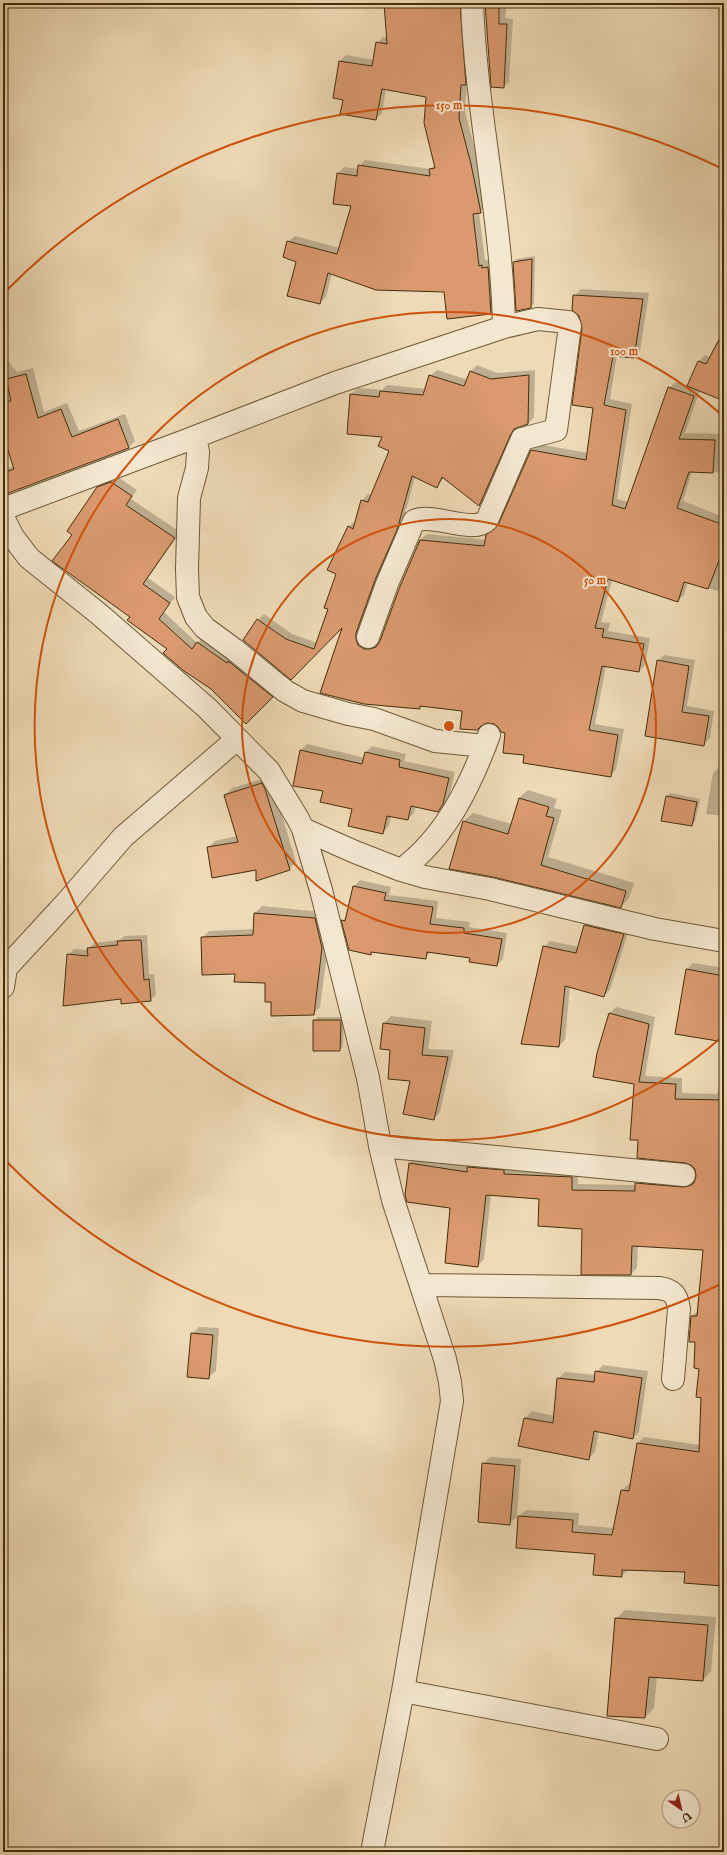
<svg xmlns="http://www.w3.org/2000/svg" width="727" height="1855" font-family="'IM FELL English',serif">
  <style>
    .shadow { fill: #0003 }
    .building { fill: #da996f; stroke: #432e0c }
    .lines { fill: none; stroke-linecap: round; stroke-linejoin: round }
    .minor-casing { stroke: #6e5936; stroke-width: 24 }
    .minor { stroke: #f4e7d0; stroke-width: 22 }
    .ring { fill: none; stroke: #cf530c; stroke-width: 2 }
    .centre { fill: #cf530c; stroke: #f4e7d0; stroke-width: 2 }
    .ring-label { font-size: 12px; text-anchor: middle; font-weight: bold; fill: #cf530c; stroke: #f4e7d0; stroke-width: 4; stroke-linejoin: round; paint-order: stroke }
  </style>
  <rect width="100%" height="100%" fill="#eedab6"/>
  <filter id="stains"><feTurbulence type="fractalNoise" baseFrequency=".005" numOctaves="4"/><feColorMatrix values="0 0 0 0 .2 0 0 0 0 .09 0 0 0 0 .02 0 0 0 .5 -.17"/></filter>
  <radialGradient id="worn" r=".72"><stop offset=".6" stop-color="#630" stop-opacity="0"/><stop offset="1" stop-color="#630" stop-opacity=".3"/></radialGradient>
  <path class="shadow" d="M385,3H466L472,78L467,83L465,111L477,157L486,206L479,212L485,260H488V262L494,261L497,307L490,313L445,291L332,273L326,297L319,303L288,242L295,236L340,248L352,205L338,173L344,167L359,169V166L365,160L431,169L435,164L427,96L386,89L382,113L376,119L344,99L340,61L346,55L374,60L377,43L383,37H387Z
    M486,3H507L505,18L513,19L509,82L503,87Z
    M535,256L534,304L530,307L514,263L517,259Z
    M581,289L649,293L640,351L634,357L617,355L610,399L632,404L617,499L629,502L669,388L676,382L688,386L699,361L705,355L710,358L724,332V400L700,390L685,433L724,434V473L692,471L683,501L724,517V593L688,582L684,595L677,601L612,580L601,622L610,623L608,631L650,638L645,665L639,671L606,666L595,724L624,729L616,770L610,776L525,754L499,726L463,710L422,706L419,708L365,703L345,624L291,678L258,620L264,614L292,634L318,643L330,609L348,527L355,521L356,522L362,501L368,494L372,495L390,450L383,436L351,394L358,388L382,390L387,385L426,389L430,376L437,370L468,380L471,371L477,365L497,373L535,370L534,417L528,424L516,428L485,499L479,505L444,478L437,487L415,477L370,643L377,644L381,642L420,540L427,534L486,540L500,524L532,450L538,444L588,453L594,407L583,328L574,296Z
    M3,355L17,372L33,368L44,412L67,403L79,431L125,414L135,441L128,448L3,494V470L14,466L3,432Z
    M118,477L137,490L131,499L180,532L148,578L175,597L164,612L197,643L204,637L278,691L246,723L169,648L131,617L74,534L97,488L104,482Z
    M664,655L695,660L687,706L714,711L710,738L704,744L646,735L658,661Z
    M307,744L365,758L366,752L372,746L406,754L404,761L455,772L449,797L438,811L416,806L414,813L408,819L391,816L389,826L383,833L353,809L324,790L301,750Z
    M720,766L724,767V816L706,814L713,773Z
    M269,777L272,782L296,862L289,869H258L208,848L215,841L237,836L225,795L232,788Z
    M528,790L557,799L554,808L562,810L548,857L634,883L629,898L621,907L493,876L464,821L473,813L512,824L519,798Z
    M670,793L700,799L695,822L692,825L667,796Z
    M360,880L391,887L389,895L438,901L436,918L470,922L469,927L507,933L503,959L497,965L471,957L431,952L425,958L373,951L371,954L343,921L347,916L354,886Z
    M262,906L322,912L329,940L320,1007L313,1014L272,1001L266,982L236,973L202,938L209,931L255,929V913Z
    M591,919L629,929L610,990L604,996L570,986L565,1040L559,1046L544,947L550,941L579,947L585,925Z
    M147,935L149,974H154L156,995L150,1000L122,998L68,955L74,949L88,950L94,943L120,940L124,936Z
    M693,963L724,968V1041L687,969Z
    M616,1007L655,1017L645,1076L682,1078V1093L717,1094L724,1073V1583L722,1585L686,1571L628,1570L621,1576L596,1553L519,1516L526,1510L579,1513L578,1525L614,1528L622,1490L629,1484H631L638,1443L644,1437L700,1445L702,1397L692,1316L699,1310L704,1249L638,1245L637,1268L631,1274L583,1228L540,1198L491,1194L484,1259L478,1266L451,1208L410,1163L417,1157L578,1171V1184L636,1185L643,1177L690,1181L696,1180L697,1177L696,1169L691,1164L639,1140L635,1084L610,1013Z
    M391,1016L432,1021L428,1049L454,1050L440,1112L434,1119L392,1049L384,1023Z
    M318,1017H344L343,1046L340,1050L314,1021Z
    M199,1327L219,1328L216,1371L209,1377L192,1334Z
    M603,1365L648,1371L639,1432L633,1438L599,1431L595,1452L588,1459L520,1446L525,1418L532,1411L555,1416L558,1379L565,1372L596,1375V1372Z
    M490,1457L521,1459L517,1517L510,1523L483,1464Z
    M625,1610L716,1617L711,1671L703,1680L657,1676L654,1708L645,1717L616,1619Z"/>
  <path class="building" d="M384,3H460L466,85H461L459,118L471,164L481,213L473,214L479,266L482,265V268L488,267L491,314L447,319L444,292L376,290L328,273L320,304L287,296L296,262L283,257L287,241L337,254L351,206L333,204L337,173L357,176L358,165L430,176L429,169L435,168L424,123L426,97L382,89L376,120L340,114L343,100L333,98L339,61L372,66L376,42L387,44Z
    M485,3H499V24H507L504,88L491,87Z
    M532,259L531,308L516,311L513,262Z
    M573,295L643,299L634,358L613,356L604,405L626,410L612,505L625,509L668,387L694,396L679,439L715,440L713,473L689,472L677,508L724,525V548L708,589L684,582L678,602L608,579L595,628L604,629L602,637L644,644L639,672L602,666L589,730L618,735L611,777L523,763L524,755L503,753L505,733L501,732L498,727L494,724L487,723L481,726L477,730L460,729L462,711L420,706V709L364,704L320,693L342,628L291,680L243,640L257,619L286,639L314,649L328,609L324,608L336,574L327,570L348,526L353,529L361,500L368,502L389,451L378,446L382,437L347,434L350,394L379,397L380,391L423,395L429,375L464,386L470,371L491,379L529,375L528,424L514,429L511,434L479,506L442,477L437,488L412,476L397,530L375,580L356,633V639L358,645L364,649H370L376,647L380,641L399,589L420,540L484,546L486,535L498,525L531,450L586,460L593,408L572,405L582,328L579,316L572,310Z
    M724,330V401L687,386L698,361L706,364Z
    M26,374L38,418L61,409L72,437L118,419L129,448L3,495V473L14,469L3,435V402L11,401L6,379Z
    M111,482L132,496L126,505L175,538L143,584L170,603L159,619L192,649L197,642L227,663L228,661L273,697L246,724L211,689L184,671L163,653L167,649L127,620L130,617L52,561L72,535L67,531L97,487Z
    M657,660L689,666L682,712L709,716L704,746L645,736Z
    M300,750L362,764L365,752L400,760L399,767L449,778L443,804L438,812L411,806L408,820L387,816L383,834L348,826L352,809L320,802L323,791L293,786Z
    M262,783L265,789L290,870L256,881V870L212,878L207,847L238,842L224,795Z
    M666,796L697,802L692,826L661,821Z
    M519,798L549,807L546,816L554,818L541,865L626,891L621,908L493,877L449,869L463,821L508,834Z
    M353,886L386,893L384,900L433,907L430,924L464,928V933L502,939L497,966L469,962L470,958L427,952L426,959L371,952V955L349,950L341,920L345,921Z
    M254,913L315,918L322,948L314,1015L271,1016V1002H265V983L234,982L235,974L202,975L201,937L253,935Z
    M584,925L624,934L604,997L565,986L559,1047L521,1044L543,946L576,953Z
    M141,940L144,980L149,979L151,1001L121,1004V999L63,1006L67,954L88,956L87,948L118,945L117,941Z
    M686,969L724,976V1042L675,1034Z
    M609,1013L649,1024L639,1082L676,1084L675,1099L724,1100V1557L722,1586L684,1583L685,1572L622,1570V1577L593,1575L595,1554L516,1548L518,1516L573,1520L572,1532L612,1535L621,1490L629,1491L637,1443L699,1452L701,1398L696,1397L699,1369L694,1368L695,1342H689L691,1316H697L703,1250L632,1246L631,1275H581L582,1229L538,1226L539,1199L486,1195L478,1267L445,1263L450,1208L407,1202L405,1195L409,1163L467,1172V1167L504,1170V1174L572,1177V1190L635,1191V1183L683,1187L689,1186L694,1183L696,1176L695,1169L691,1165L685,1163L637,1158L638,1140H630L634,1084L593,1077L597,1053Z
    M313,1020H341L340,1051H313Z
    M383,1023L425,1028L422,1055L448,1057L434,1120L403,1114L410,1081L388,1079L390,1050L380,1049Z
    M191,1333L213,1335L209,1379L187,1377Z
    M595,1371L642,1378L633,1439L594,1431L589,1460L518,1446L524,1418L553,1423L557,1378L594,1382Z
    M482,1463L515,1466L510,1525L478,1522Z
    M615,1618L708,1625L703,1681L649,1677L645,1718L607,1716Z"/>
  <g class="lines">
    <defs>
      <path id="minor" d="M472,3C476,112 502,218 504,327
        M195,437L198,452L197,468L189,498L187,569L188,597L196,617L205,628L235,650L285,691L303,701L348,714L374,719L435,741L485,746
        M3,509L182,442L335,383L504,327L538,319L568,322L570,326L556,430L522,439L487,520C473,535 433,512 414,521L387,584L368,637
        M3,517L13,537L29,558L99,614L207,708L269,771L298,819L303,829L321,890L368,1078L380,1146L393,1200L445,1359L450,1382L452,1401L403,1691L372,1852
        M303,829L355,852L401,870L425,877L490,889L655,929L724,941
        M401,870C446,837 470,786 489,735
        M3,987L6,968L66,903L123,837L237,739
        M380,1146L684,1175
        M422,1285L659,1288C673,1290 677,1295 679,1309L673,1379
        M403,1691L657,1739"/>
    </defs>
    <use href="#minor" class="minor-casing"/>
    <use href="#minor" class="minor"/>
  </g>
  <g class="ring">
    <circle cx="449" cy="726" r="207"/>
    <path d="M723 1036A414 414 0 1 1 723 416"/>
    <path d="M721 1284A621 621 0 0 1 6 1161M6 291A621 621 0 0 1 721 168"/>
  </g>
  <circle cx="449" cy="726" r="6" class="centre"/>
  <g class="ring-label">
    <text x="449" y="109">150 m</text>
    <text x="624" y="355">100 m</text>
    <text x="595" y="584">50 m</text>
  </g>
  <rect width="727" height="1855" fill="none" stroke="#eedab6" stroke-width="16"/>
  <rect x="4" y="4" width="719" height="1847" fill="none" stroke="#432e0c" stroke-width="2"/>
  <rect x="8" y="8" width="711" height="1839" fill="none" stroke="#432e0c"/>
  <g transform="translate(681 1809) rotate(146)"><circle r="19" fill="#f4e7d0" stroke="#ad9d82"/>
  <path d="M0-3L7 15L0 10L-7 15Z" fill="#8f2418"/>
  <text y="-6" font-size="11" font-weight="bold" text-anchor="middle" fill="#432e0c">U</text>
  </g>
  <rect width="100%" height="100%" filter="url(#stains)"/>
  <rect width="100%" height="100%" fill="url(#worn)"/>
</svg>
